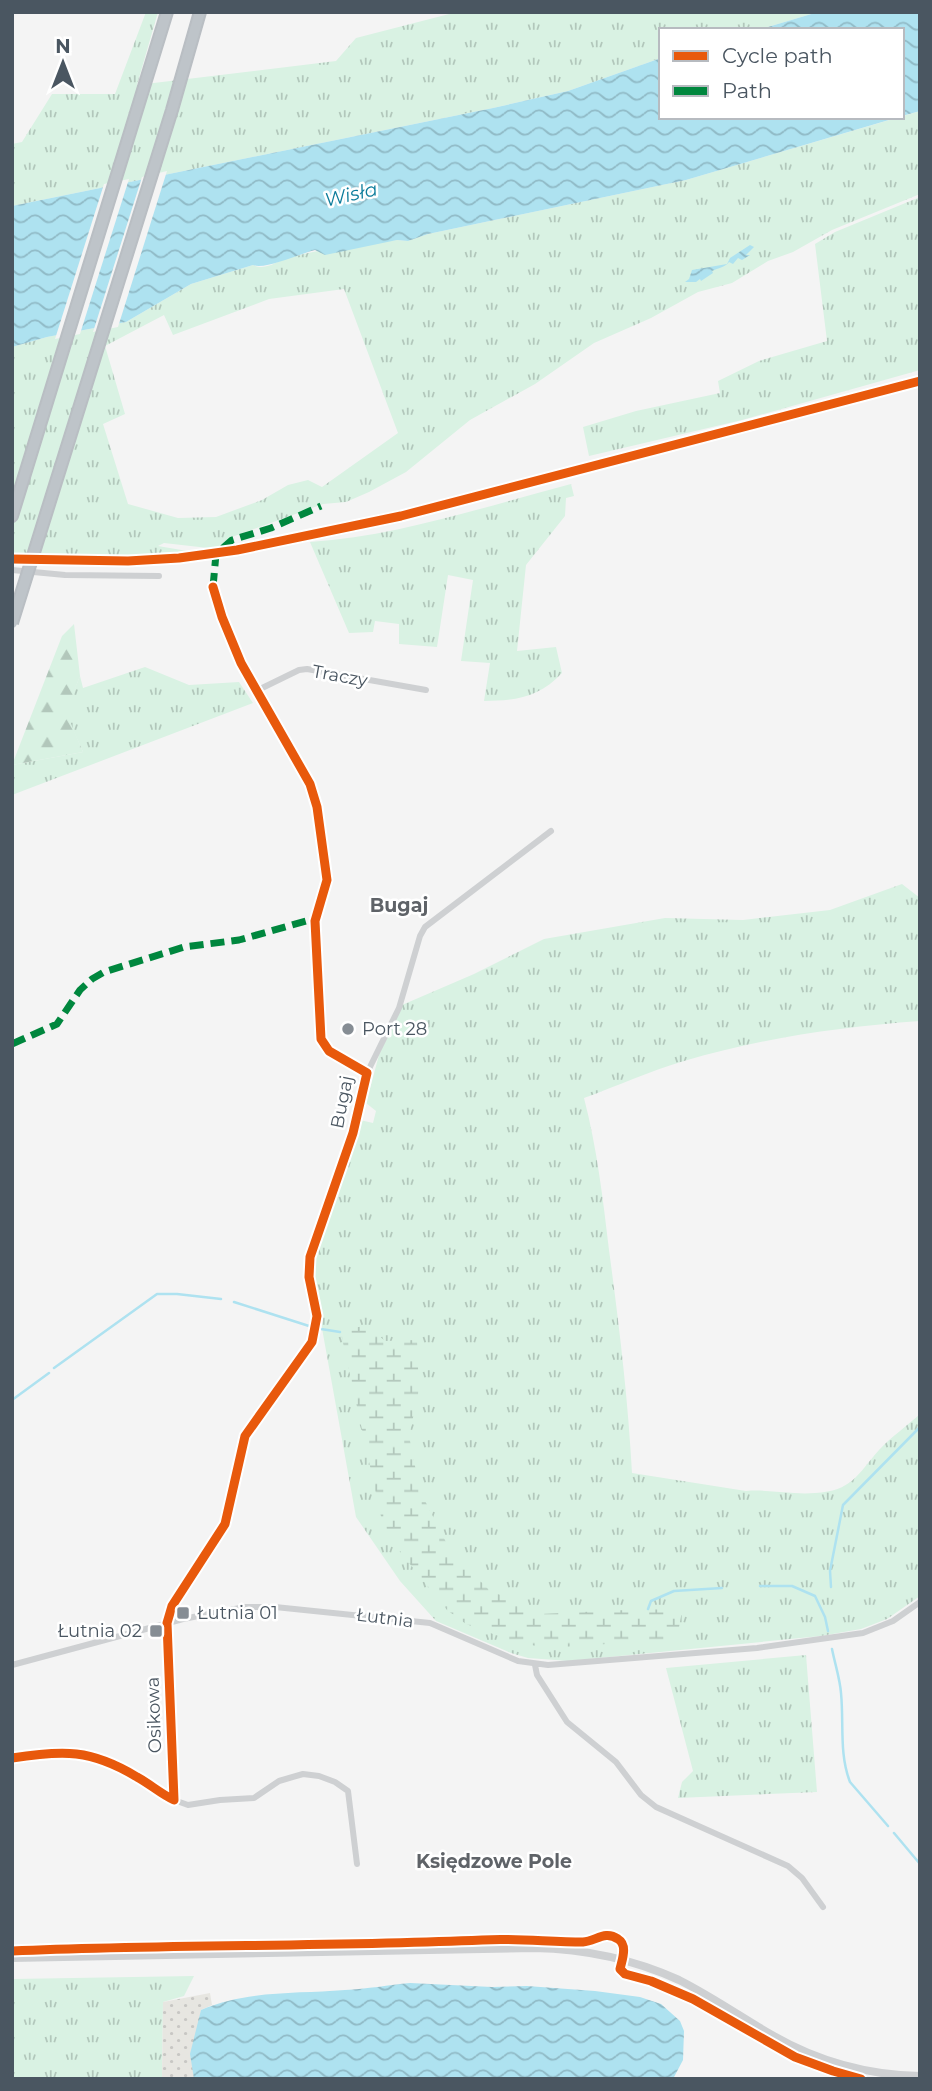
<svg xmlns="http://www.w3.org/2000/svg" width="932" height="2091" font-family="Montserrat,sans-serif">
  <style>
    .grass { fill: url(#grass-tufts); fill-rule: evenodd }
    .forest { fill: url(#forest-firs) }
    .wetland { fill: url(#wetland-marsh) }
    .sand { fill: url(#sand-dots) }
    .water { fill: url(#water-waves) }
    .pier { fill: #f4f4f4 }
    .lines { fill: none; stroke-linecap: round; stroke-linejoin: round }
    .stream { stroke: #aee2f0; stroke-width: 2.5 }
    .motorway-casing { stroke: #b9bec3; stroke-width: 14 }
    .minor { stroke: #ced0d2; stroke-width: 6 }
    .tertiary { stroke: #ced0d2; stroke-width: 8 }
    .motorway { stroke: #bec4c9; stroke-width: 10 }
    .motorway-bridge-casing { stroke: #b9bec3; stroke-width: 14; stroke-linecap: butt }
    .motorway-bridge { stroke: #bec4c9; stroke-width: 10 }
    .quiet { stroke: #00873e; stroke-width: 7; stroke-dasharray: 14 7; stroke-linecap: butt }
    .cycleway-casing { stroke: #fff; stroke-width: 13 }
    .cycleway { stroke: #e8590c; stroke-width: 9 }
    .poi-dot { fill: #868d94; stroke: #fff; stroke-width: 2.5 }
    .labels { text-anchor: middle; stroke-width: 5; stroke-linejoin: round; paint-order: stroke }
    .street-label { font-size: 18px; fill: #4a5661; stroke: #fff }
    .poi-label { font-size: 18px; fill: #4a5661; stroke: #fff; text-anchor: start }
    .water-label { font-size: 19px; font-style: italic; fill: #0c7c9b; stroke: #fff }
    .neighbourhood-label { font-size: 19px; font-weight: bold; fill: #5f6368; stroke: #fff }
  </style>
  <defs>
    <pattern id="grass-tufts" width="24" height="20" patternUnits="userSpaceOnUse" patternTransform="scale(1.75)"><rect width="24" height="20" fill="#d9f2e3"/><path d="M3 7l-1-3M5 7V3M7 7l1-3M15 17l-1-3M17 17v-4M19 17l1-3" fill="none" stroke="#b2c7bb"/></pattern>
    <pattern id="forest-firs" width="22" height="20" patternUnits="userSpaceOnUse" patternTransform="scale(1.75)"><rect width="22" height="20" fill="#d9f2e3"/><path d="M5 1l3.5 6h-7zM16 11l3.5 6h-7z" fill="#b2c7bb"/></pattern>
    <pattern id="wetland-marsh" width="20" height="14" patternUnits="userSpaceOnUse" patternTransform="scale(1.75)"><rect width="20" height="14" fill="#d9f2e3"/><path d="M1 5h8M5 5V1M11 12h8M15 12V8" fill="none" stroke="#b2c7bb"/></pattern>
    <pattern id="sand-dots" width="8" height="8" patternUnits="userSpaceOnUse" patternTransform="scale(1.75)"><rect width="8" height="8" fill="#e7e6e1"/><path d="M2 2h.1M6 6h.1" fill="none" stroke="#c8c7c4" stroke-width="1.8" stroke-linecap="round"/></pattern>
    <pattern id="water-waves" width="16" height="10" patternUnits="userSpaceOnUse" patternTransform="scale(1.75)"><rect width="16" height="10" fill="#aee2f0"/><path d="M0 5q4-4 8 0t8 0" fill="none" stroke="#90bac6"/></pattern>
  </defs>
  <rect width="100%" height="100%" fill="#f4f4f4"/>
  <path class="grass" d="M146,12H158L137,85L336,61L356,38L457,12H818L758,30H661V58L568,91L493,108L12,206V144L22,142L52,94H115Z
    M920,111V194L832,230L793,252L768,261L732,283L698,292L651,318L594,343L535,384L470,420L406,472L369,492L346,502L323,504L229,538L217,549L164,543L158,546L199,553L145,558L96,559L12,554V347L47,337L126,322L191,284L253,265C267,271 276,261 288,258C324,248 360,244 397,240L408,241L428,234L686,180ZM344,289L398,433L322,487L308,480L288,485L262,500L216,517L178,518L128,504L103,424L125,414L105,346L164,315L173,335L269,299Z
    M920,197V370L742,420L589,456L583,427L636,411L720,393L718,381L759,361L827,341L815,244L835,232Z
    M571,484L574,496L566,498L565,516L526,565L517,651L556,647L562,673C540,697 516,701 484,701L490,663L461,661L473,580L448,575L437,647L399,644V624L375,621L373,632L349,633L310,542C399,536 486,506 571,484Z
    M145,667L189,685L239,682L253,703L12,795V765L83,752L65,712L80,676L83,688Z
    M902,884L920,898V1021C839,1027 762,1038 684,1061C650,1071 617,1086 584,1098C597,1148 603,1199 609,1250C619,1324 628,1398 632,1473L746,1491C769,1489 792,1495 815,1493C852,1491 857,1475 879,1450C891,1437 907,1426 920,1414V1596L887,1619L861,1629L821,1636L569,1661L528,1658L511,1653L436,1621L400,1581L356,1517L312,1273V1256L360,1120L373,1123L376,1111L366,1103L379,1055L402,1005L474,974L544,939L665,918L743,920L830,910Z
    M806,1655L817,1792L678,1798L682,1782L693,1771L666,1668Z
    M194,1976L184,1996L163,2002L162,2079H12V1979Z"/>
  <path class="forest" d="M74,624L80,676L66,712L83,752L12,765L62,636Z"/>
  <path class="wetland" d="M368,1326L385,1341L417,1340L419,1390L409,1436L420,1491L449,1548L488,1589L540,1614L648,1609L682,1611L679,1627L672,1630L667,1640L546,1648L512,1641L466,1624L447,1610L397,1548L382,1521L340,1329Z"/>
  <path class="sand" d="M210,1993L212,2005L201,2010L194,2079H162L163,2002Z"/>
  <path class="water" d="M818,12H920V111L902,116V30H758Z
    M661,58V117H899L686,180L428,234L408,241L397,240L325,255L315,250C299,254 265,270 253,265L191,284L126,322L47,337L12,347V206L493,108L568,91Z
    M750,245L754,247L746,255H750L742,260L738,258L733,264L729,262C726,267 718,268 712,271L713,273L701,281L700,279L696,282H685L689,279L692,270L727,264L730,258Z
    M410,1983L492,1987L527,1986L595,1991L640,1997L661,2004L680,2021L684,2031L683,2060L673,2079H194L190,2054L201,2010C246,1990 297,1994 345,1990C367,1989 389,1985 410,1983Z"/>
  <path class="pier" d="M167,171L118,327L93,332L142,177Z
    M129,179L80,334L55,339L104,184Z"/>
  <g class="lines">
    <path class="stream" d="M234,1302L309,1326
      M321,1329L340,1332
      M54,1368L157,1294H177L221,1299
      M12,1400L49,1373
      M760,1586H792L815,1596L825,1617L828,1631
      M831,1587L830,1571L843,1505L920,1427
      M648,1609L651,1601L674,1591L722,1588
      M832,1649C835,1664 840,1679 841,1693C844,1723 839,1754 850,1782L888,1826
      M894,1833L920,1864"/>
    <defs>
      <path id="motorway" d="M12,516L167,12"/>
    </defs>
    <use href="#motorway" class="motorway-casing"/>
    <path class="minor" d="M12,570L65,575L159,576
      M258,690L299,670L307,669L426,690
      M367,1073L399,1008L420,936L425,927L551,831
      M12,1665L183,1619L245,1607H275L430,1623L518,1661L548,1665L757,1648L863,1633L893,1621L920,1602
      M535,1665L537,1675L567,1722L616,1762L641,1795L656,1807L788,1866L802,1878L823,1907
      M12,1758C63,1750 91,1749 137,1777C150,1784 161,1794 174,1800L167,1623L172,1606L225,1524L245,1436L312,1342L317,1316L309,1277L310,1257L353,1133L367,1073L329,1051L321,1039L315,921L327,880L317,807L310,784L241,663L222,617L213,587
      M174,1800L188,1805L220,1800L254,1798L279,1781L303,1774L319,1776L335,1782L348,1791L357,1864"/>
    <path class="tertiary" d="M12,1958L534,1948C584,1949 633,1959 679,1980C711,1996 741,2017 772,2035C817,2061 867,2075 920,2076"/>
    <use href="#motorway" class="motorway"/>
    <defs>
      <path id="motorway-bridge" d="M12,623L172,110L200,12"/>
    </defs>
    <use href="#motorway-bridge" class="motorway-bridge-casing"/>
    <use href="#motorway-bridge" class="motorway-bridge"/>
    <path class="quiet" d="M213,587L216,554L232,540L271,528L321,506
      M12,1044L57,1024L80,990L92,979L104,972L184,947L239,940L306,921H315"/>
    <defs>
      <path id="cycleway" d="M12,559L128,561L179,558L237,550L401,516L920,381
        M12,1758C63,1750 91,1749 137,1777C150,1784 161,1794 174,1800L167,1623L172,1606L225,1524L245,1436L312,1342L317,1316L309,1277L310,1257L353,1133L367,1073L329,1051L321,1039L315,921L327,880L317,807L310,784L241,663L222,617L213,587
        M12,1951C169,1944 325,1947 482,1940C516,1938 549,1942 583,1942C596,1941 605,1930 618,1939C628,1945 622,1960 620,1969L625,1974L651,1981L693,1999L795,2057L833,2071L861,2079"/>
    </defs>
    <use href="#cycleway" class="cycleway-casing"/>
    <use href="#cycleway" class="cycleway"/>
  </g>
  <g class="poi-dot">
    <circle cx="348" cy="1029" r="7"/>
    <rect x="176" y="1606" width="14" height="14" rx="3.5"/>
    <rect x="149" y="1624" width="14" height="14" rx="3.5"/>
  </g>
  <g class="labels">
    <g class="street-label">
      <text transform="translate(340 676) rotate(10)" y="6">Traczy</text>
      <text transform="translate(342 1102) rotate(-79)" y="6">Bugaj</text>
      <text transform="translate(385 1618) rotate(7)" y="6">Łutnia</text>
      <text transform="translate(154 1715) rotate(-92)" y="6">Osikowa</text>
    </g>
    <g class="poi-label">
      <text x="362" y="1035">Port 28</text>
      <text x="197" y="1619">Łutnia 01</text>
      <text x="142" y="1637" text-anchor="end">Łutnia 02</text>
    </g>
    <g class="water-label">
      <text transform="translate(351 194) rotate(-13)" y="7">Wisła</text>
    </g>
    <g class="neighbourhood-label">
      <text x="399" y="912">Bugaj</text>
      <text x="494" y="1868">Księdzowe Pole</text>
    </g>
  </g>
  <rect width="932" height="2091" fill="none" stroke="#4a5661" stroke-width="28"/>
  <rect x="659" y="28" width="245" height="91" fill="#ffffff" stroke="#b7bbc0" stroke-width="2"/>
  <rect x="673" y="51" width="35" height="10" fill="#e8590c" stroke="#b7bbc0" stroke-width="2"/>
  <text x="722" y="63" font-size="21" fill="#4a5661">Cycle path</text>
  <rect x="673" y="86" width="35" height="10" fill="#00873e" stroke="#b7bbc0" stroke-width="2"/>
  <text x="722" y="98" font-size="21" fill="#4a5661">Path</text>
  <g transform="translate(63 63)" stroke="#ffffff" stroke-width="5" paint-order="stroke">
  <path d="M0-5L12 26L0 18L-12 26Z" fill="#4a5661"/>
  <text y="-10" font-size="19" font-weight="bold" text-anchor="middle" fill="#4a5661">N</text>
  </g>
</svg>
